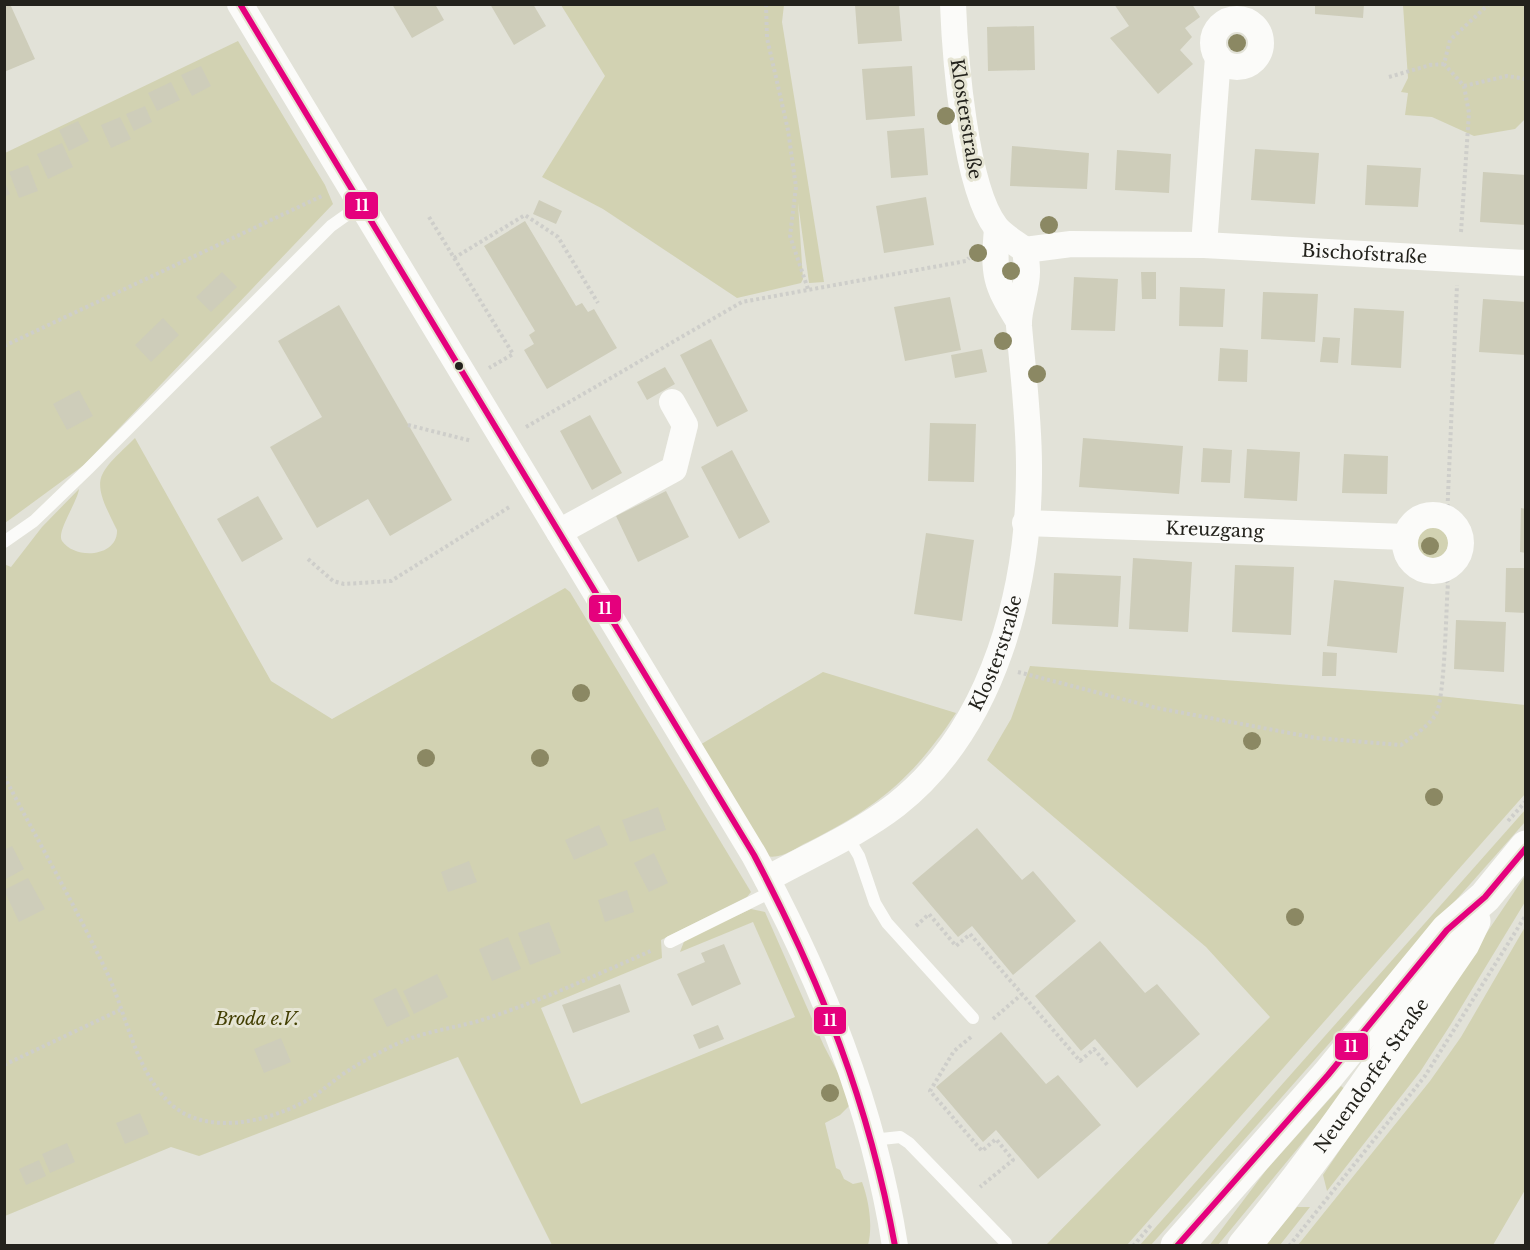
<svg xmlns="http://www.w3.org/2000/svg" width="1530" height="1250" font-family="'Libre Baskerville',serif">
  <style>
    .green { fill: #d2d2b2 }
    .building { fill: #cecdba }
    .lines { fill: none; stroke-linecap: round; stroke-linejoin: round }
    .path { stroke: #cececa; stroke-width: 4; stroke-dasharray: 3 3; stroke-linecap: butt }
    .service { stroke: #fbfbf9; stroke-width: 12 }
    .minor { stroke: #fbfbf9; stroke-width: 26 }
    .primary { stroke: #fbfbf9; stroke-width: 33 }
    .bus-1-casing { stroke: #e6e5d4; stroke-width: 10 }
    .bus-1 { stroke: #e5007d; stroke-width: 6 }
    .tree { fill: #8b8863 }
    .bus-dot { fill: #23221c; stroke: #e6e5d4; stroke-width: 2 }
    .labels { text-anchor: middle; stroke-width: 6; stroke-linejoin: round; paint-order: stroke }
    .street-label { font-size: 18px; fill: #23221c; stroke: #e6e5d4 }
    .park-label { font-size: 18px; font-style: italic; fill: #433f03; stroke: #e6e5d4 }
    .line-badge { stroke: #e6e5d4; stroke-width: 2 }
    .badge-label { font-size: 16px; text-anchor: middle; font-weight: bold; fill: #fff }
  </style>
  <rect width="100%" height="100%" fill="#e2e2d8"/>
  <path class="green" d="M561,5H784L782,22L824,282L809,283L798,203L803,279L801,283L737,298L603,209L542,177L605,76Z
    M1403,5H1525V119L1515,129L1474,136L1432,117L1405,115L1408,93L1401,92L1408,78Z
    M238,41L325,185L333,204L84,465L5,523V153Z
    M135,438L271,681L332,719L565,588L570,592L751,892L747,897L661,940L662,958L541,1008L581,1104L795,1017L753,922L680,952L685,939L751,909L765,912L824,1046L846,1088L849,1106L840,1115L825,1123L836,1168L840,1170L844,1179L853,1184L862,1182C869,1201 873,1226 868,1245H552L458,1057L199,1156L171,1147L5,1216L4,564L11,567L42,527L79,489C77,503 56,532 62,541C75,560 118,557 117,530C90,477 95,477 135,438Z
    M1416 543a16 16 0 1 1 32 0a16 16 0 1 1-32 0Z
    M1030,666L1430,695L1525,705V794L1127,1245H1046L1270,1017L1206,947L987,760L1011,719Z
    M823,672L956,713C913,778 878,807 808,842C795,848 781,860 766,856L698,746Z
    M1525,810V822L1151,1245L1139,1246Z
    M1525,876V902L1451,1024L1420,1072L1327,1191L1323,1175Z
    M1525,927V1190L1493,1245H1298L1430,1081L1461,1037Z
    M1341,1086L1346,1090L1218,1245L1209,1246L1267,1169Z
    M1297,1207H1310L1280,1245L1265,1246Z"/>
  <path class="building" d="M4,4H10L35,59L4,72Z
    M392,4H435L444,20L412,38Z
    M490,4H533L546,26L514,45Z
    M1114,4H1192L1200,17L1185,28L1192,37L1180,50L1193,64L1158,94L1110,38L1129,26Z
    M1315,4H1364L1363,18L1315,14Z
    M855,5H899L902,41L858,44Z
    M1034,26L1035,70L988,71L987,27Z
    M201,66L211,86L192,96L181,75Z
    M912,66L915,116L866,120L862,69Z
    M171,82L180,100L157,111L148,93Z
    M145,106L152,122L134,131L126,114Z
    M120,117L131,139L111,148L101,125Z
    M78,121L89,141L69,151L59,130Z
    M924,128L928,175L891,178L887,131Z
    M62,143L73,167L48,179L37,154Z
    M1012,146L1089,153L1087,189L1010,186Z
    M1255,149L1319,153L1315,204L1251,200Z
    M1117,150L1171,154L1169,193L1115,190Z
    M28,165L38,191L19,198L9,172Z
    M1367,165L1421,168L1418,207L1365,205Z
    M1483,172L1526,175V225L1480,222Z
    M4,180L10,194L4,197Z
    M926,197L934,245L884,253L876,206Z
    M539,200L562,211L556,224L533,214Z
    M525,221L576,306L582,303L588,312L594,309L617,348L547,389L524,350L534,344L529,335L535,331L484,246Z
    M222,272L237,287L211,312L196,297Z
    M1141,272H1156V299H1142Z
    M1074,277L1118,279L1115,331L1071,330Z
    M1180,287L1225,289L1223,327L1179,326Z
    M1263,292L1318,294L1315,342L1261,339Z
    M950,297L961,350L905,361L894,307Z
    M1483,299L1526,302V355L1479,352Z
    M339,305L452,500L390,536L368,499L317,528L270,447L322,417L278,341Z
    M1354,308L1404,311L1401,368L1351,365Z
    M163,318L179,335L151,362L135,345Z
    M1323,337L1340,338L1338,363L1320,362Z
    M711,339L748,411L717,427L680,355Z
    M1220,348L1248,350L1247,382L1218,381Z
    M982,349L987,372L955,378L951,355Z
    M665,367L675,384L647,400L637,382Z
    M79,390L93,416L67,430L53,404Z
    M590,415L622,473L592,490L560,431Z
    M930,423L976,424L974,482L928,481Z
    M1083,438L1183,446L1179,494L1079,487Z
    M1203,448L1232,450L1230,483L1201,482Z
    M1247,449L1300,452L1297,501L1244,498Z
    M732,450L770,522L739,539L701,467Z
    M1344,454L1388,456L1387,494L1342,493Z
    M666,491L689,537L638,562L616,516Z
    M258,496L283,539L242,562L217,519Z
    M1521,508L1526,509V553L1520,552Z
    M926,533L974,540L962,621L914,614Z
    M1133,558L1192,562L1188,632L1129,629Z
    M1235,565L1294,567L1291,635L1232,632Z
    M1506,568H1526V613L1505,612Z
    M1054,573L1121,576L1118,627L1052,624Z
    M1334,580L1404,587L1397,653L1327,646Z
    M1456,620L1506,622L1504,672L1454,669Z
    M1323,652L1337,653L1336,676H1322Z
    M658,807L666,830L630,842L622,820Z
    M599,825L608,845L574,860L565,840Z
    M977,828L1022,880L1033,871L1076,921L1013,975L972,926L958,937L912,883Z
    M12,846L24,869L4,880V850Z
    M654,853L668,883L649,892L634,863Z
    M469,861L477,882L448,892L441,872Z
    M28,878L45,909L19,922L4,890Z
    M627,890L634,912L605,922L598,900Z
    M549,922L561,953L530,965L518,933Z
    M508,937L521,969L492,981L479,949Z
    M1100,941L1145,993L1157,984L1200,1034L1137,1088L1095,1039L1081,1051L1035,996Z
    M724,944L741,984L692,1006L677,974L705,962L701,953Z
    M437,974L448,997L414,1014L403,991Z
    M620,984L630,1012L573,1033L562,1005Z
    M396,988L410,1016L387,1027L373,999Z
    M718,1025L724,1039L699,1049L693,1035Z
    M1001,1032L1046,1084L1058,1075L1101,1125L1038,1179L996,1130L983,1142L936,1087Z
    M281,1038L291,1062L264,1073L254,1049Z
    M140,1113L149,1134L125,1144L116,1123Z
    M67,1143L75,1162L50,1173L42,1154Z
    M39,1160L46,1176L26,1185L19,1169Z"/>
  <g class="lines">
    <path class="path" d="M766,4L767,38L788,130L796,187L790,236L808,289
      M1389,77L1430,65L1444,64
      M1464,86L1507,76L1526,79
      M429,217L513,354L489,368
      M1461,232L1469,113L1464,86L1444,64L1450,40L1489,4
      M454,258L525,215L558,237L598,303
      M4,346L324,195
      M408,425L472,441
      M526,427L742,302L966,261L969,258
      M1447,519L1457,285
      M308,559L333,581L344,584L391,581L511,506
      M1018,672L1157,708L1316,738L1401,745C1413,736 1428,727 1436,714C1445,697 1446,607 1448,583L1442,569
      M4,776C39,843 77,909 109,977C128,1020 136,1073 173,1106C208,1135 265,1122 302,1103C318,1095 329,1084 343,1074C363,1061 384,1049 406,1040C432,1030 460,1027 485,1019C543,1000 598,974 653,950
      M1508,821L1526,801
      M916,926L929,914L956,946L970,934L1080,1061L1094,1049L1109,1067
      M993,1019L1022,994
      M971,1037L954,1051L930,1091L982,1151L996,1139L1013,1160L980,1187
      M4,1065L120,1010
      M1133,1246L1152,1224
      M1289,1246L1425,1076L1526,915"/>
    <path class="service" d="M4,542L34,521L88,469L331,226L362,204
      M847,836L859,856L875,903L887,923L973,1018
      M670,942L773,891
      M872,1140L900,1137L909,1143L1006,1243"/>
    <g class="minor">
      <path d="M240,4L754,855C821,978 873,1106 895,1246"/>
      <circle cx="1237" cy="43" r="24"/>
      <path d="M997,229C993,275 995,283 1019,322"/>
      <path d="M1204,245L1218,57"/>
      <path id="s1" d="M1025,250L1071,244L1204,245L1526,263"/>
      <circle cx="1433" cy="543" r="28"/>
      <path id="s2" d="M1025,523L1405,537"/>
      <path d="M559,532L674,469L685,425L672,402"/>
      <path id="s3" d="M767,879C810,855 857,835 896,805C995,727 1030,586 1029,466C1029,419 1023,373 1019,326C1018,309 1027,290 1027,272C1027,265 1026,257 1025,250C1016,243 1003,236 996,227C965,187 955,57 953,4"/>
    </g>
    <g class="primary">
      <path d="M1177,1246L1328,1075L1447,930L1485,897L1526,847"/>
      <path id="s4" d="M1244,1246C1324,1150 1392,1047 1463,944L1474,921"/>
    </g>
    <defs>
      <path id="bus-1" d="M240,4L754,855C821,982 869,1104 895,1246
        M1177,1246L1328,1075L1447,930L1485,897L1526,848"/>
    </defs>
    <use href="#bus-1" class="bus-1-casing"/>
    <use href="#bus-1" class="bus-1"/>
  </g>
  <g class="tree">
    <circle cx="1237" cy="43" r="9"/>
    <circle cx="946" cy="116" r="9"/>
    <circle cx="1049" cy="225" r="9"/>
    <circle cx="978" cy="253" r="9"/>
    <circle cx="1011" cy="271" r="9"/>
    <circle cx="1003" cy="341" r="9"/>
    <circle cx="1037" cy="374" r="9"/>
    <circle cx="1430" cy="546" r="9"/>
    <circle cx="581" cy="693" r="9"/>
    <circle cx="1252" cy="741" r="9"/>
    <circle cx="426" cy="758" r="9"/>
    <circle cx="540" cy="758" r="9"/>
    <circle cx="1434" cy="797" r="9"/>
    <circle cx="1295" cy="917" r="9"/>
    <circle cx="830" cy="1093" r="9"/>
  </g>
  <circle class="bus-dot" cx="459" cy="366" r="5"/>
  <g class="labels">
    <g class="street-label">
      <text transform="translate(966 119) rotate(81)" y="6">Klosterstraße</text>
      <text dy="6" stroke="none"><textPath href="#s1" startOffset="340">Bischofstraße</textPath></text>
      <text dy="6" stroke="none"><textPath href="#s2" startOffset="190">Kreuzgang</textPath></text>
      <text dy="6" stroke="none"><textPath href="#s3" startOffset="334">Klosterstraße</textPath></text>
      <text dy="6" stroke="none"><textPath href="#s4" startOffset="213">Neuendorfer Straße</textPath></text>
    </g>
    <g class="park-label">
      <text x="257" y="1025">Broda e.V.</text>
    </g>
  </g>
  <g class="line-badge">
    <rect x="344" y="191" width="35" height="29" rx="6" fill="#e5007d"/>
    <rect x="588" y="594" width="34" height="29" rx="6" fill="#e5007d"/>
    <rect x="813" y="1006" width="34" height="29" rx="6" fill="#e5007d"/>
    <rect x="1334" y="1032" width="35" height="29" rx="6" fill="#e5007d"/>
  </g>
  <g class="badge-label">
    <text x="362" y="211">11</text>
    <text x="605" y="614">11</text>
    <text x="830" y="1026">11</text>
    <text x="1351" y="1052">11</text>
  </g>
  <rect width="1530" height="1250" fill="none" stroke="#23221c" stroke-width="12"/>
</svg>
